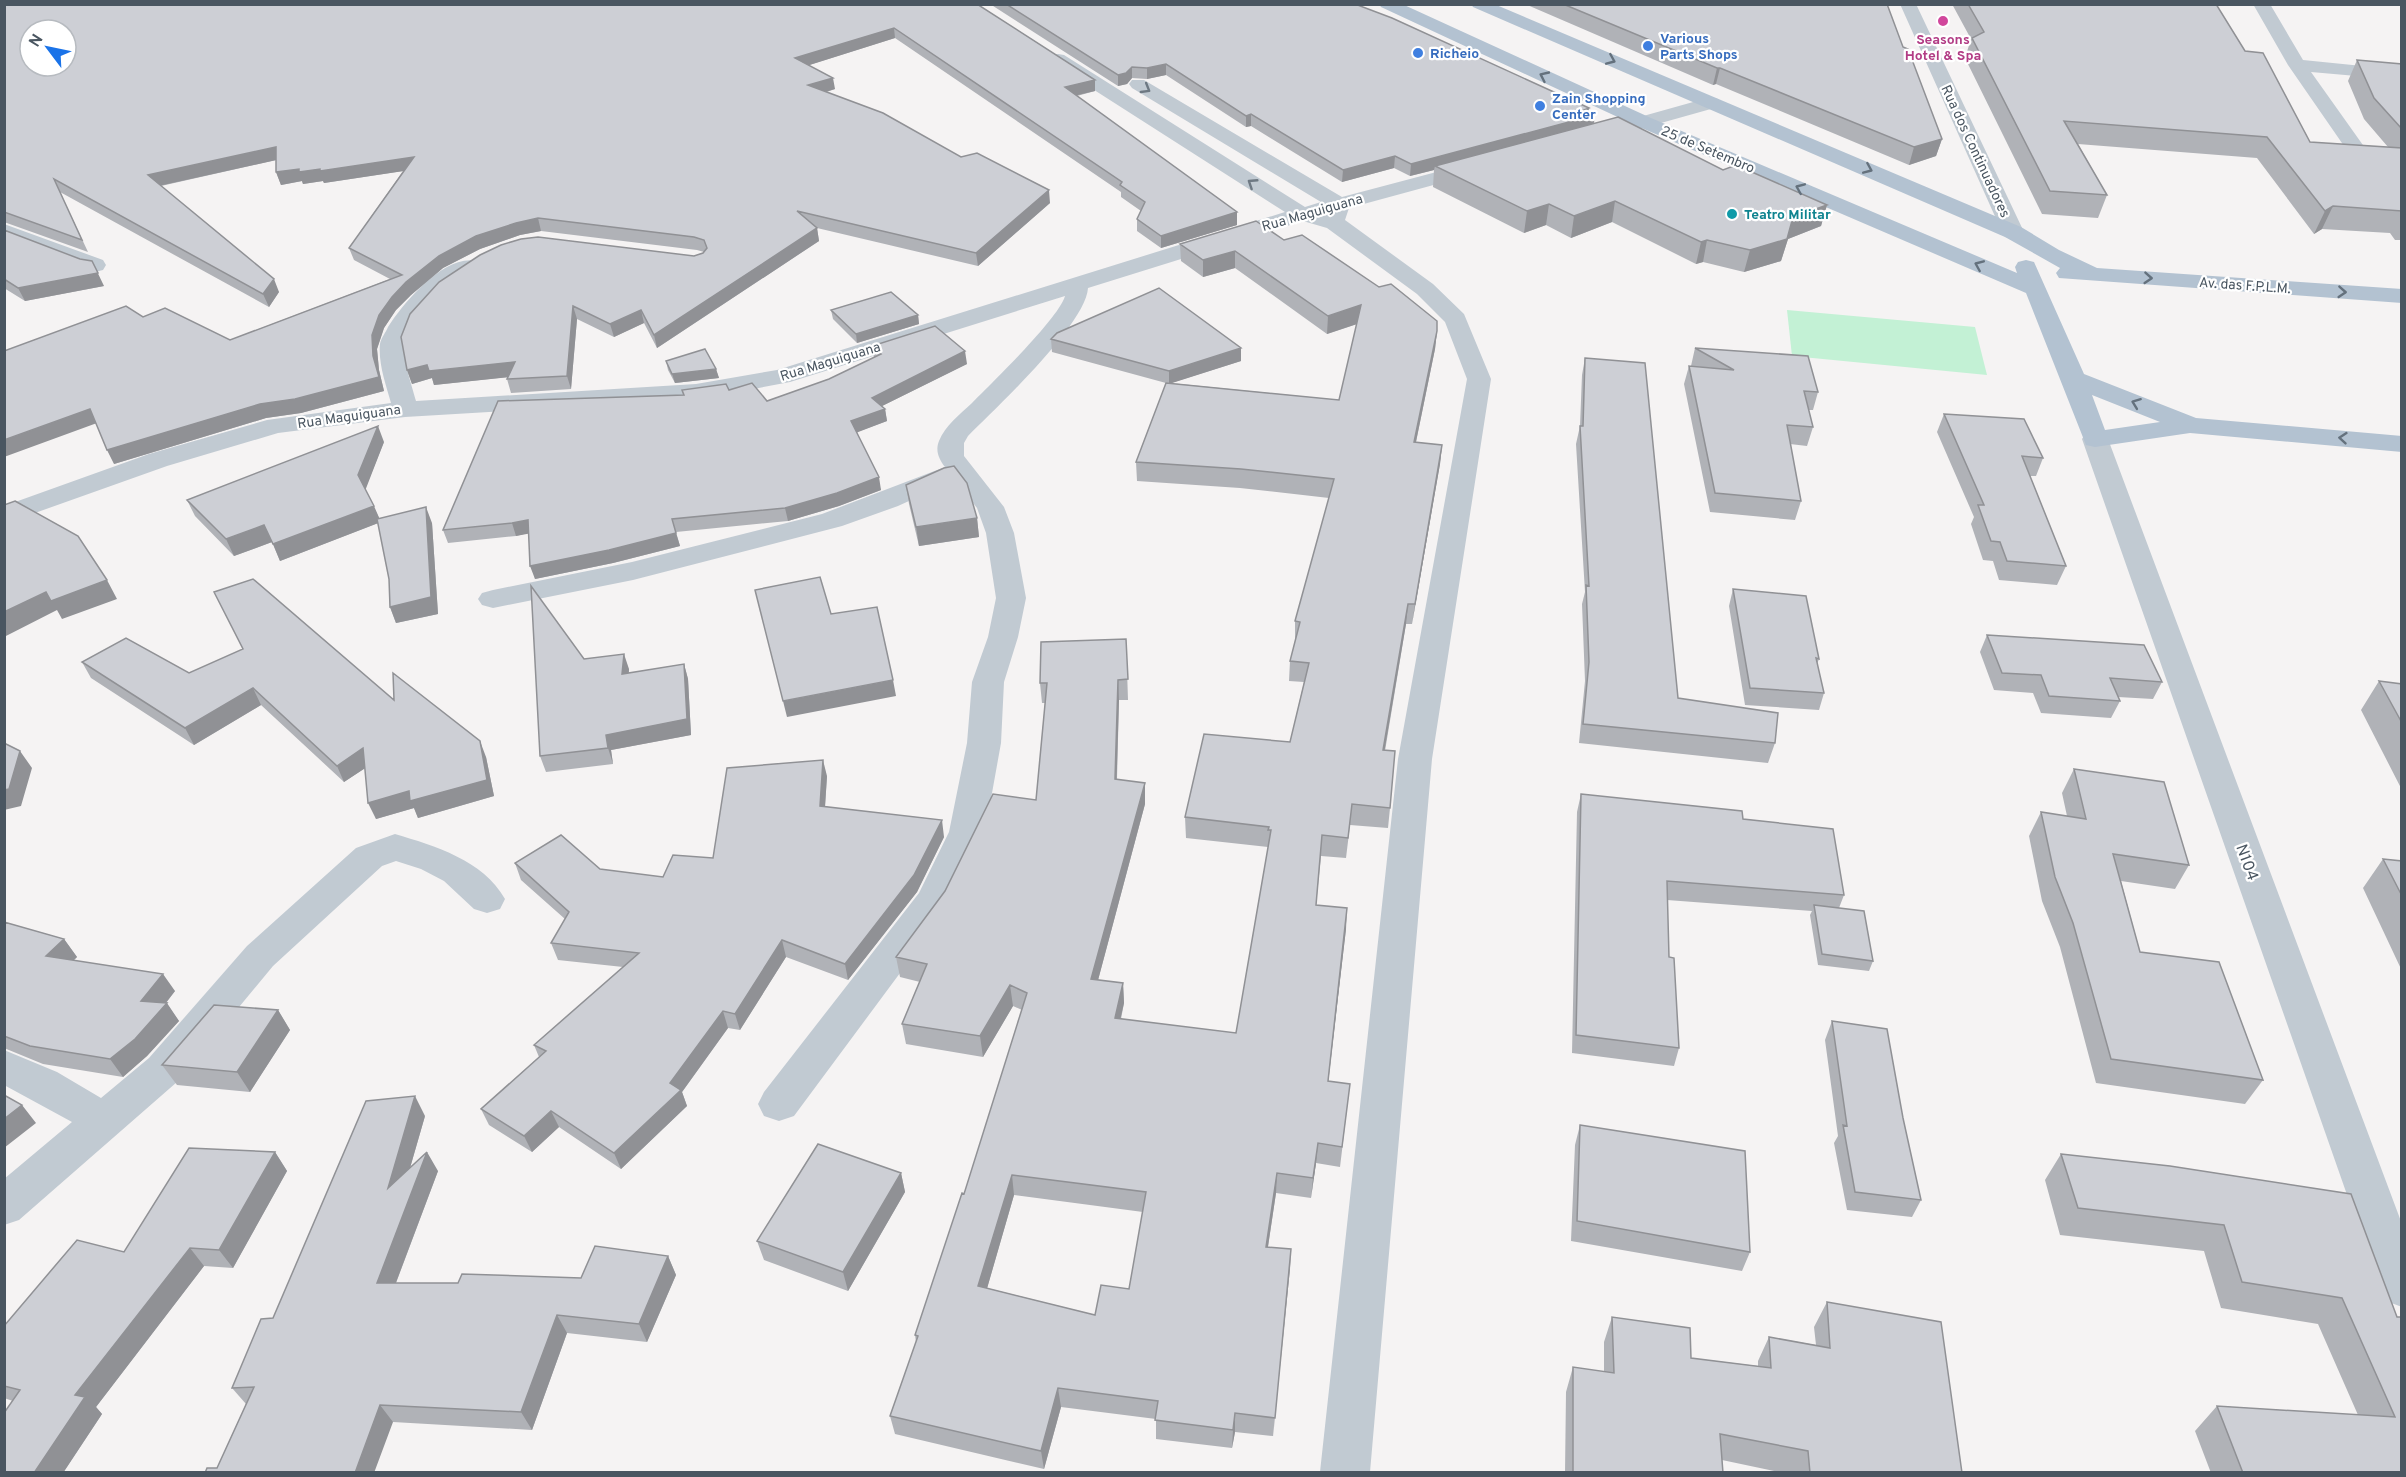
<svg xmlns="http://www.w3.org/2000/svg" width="2406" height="1477" font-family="Overpass,sans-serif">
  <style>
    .green { fill: #c3f1d5 }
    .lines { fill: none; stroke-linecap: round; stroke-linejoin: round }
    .minor { fill: #c1cad2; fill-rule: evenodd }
    .tertiary { fill: #c1cad2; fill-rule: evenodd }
    .primary { fill: #b3c2d1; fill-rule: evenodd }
    .wall { fill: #b0b2b7; fill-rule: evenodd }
    .shaded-wall { fill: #909195 }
    .building { fill: #cdcfd5; stroke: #909195; stroke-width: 1.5; fill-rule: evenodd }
    .oneway { stroke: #64717d }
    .oneway2 { stroke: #6e7983 }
    .hotel-dot { fill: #d1479c; stroke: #fff; stroke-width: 2 }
    .shop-dot { fill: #3f7fe0; stroke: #fff; stroke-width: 2 }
    .culture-dot { fill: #0f9aa8; stroke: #fff; stroke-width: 2 }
    .labels { text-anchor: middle; stroke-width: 4.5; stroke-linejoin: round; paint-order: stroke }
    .far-shop-label { font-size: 14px; font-weight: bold; fill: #366cbe; stroke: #fff; text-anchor: start }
    .far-hotel-label { font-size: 14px; font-weight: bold; fill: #b23c85; stroke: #fff }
    .far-street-label { font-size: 14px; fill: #4a5661; stroke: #fff }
    .far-culture-label { font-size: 14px; font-weight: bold; fill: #0d838f; stroke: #fff; text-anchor: start }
    .street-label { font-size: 16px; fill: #4a5661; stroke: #fff }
  </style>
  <rect width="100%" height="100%" fill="#f5f3f3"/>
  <path class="green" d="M1787,310L1975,327L1987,375L1792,356Z"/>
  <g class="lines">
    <path class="minor" d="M2253,4H2270L2303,60L2402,70V80L2311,72L2370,155L2367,159H2353L2288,65Z
      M1058,54L1064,55L1305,207L1321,202L1132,88L1129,84L1132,80H1144L1342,197L1478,161L1485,163L1488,167L1485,171L1349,208L1345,220L1433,284L1464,314L1491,379L1432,759L1370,1472H1320L1398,759L1467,379L1445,322L1417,294L1327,228L1303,221L1088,288C1086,324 996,408 968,436L964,443V456L1004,507L1014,533L1026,598L1018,637L1004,682L1001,743L985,832L946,911L794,1116L779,1121L764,1116L758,1104L764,1092L919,893L949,832L967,743L972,682L988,637L996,598L986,533L977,508L955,480L898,506L842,526L633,580L493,608L482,605L478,599L482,593L493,590L632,562L822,514L945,467C939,459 935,451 939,441C945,426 960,414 972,403C991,384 1059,318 1065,296L790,382L696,400L405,417L278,433L167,466L4,524V506L149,454L267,420L391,403C386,385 378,363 380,344C381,338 386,332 388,327C403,303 445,253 477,261L480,266L477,271C450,285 413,310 405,341C401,355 412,386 416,401L696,384L777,370L1285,212L1052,63L1049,59L1052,55Z
      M1711,97L1718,99L1720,103L1718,107L1611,137L1604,135L1601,131L1604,127Z
      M4,224L103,260L106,265L103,270L95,272L87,270L4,238Z
      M395,834C435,846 483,860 505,899L500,909L487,913L474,909L444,881L421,869L396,861L382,866L273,966L177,1082L19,1220L4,1225V1179L72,1122L4,1085V1050L57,1072L101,1098L149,1058L247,946L356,848Z"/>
    <path class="tertiary" d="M1900,4H1916L2024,232L2021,237L2013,238L2005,237L2002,232Z
      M2095,431L2104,433L2108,439L2402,1224V1307L2386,1301L2379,1286L2082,439L2086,433Z"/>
    <path class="primary" d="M1379,4H1402L1651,118L2017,273L2015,267L2018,262L2026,260L2034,262L2084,374L2196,418L2402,436V452L2190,433L2095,447L2086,445L2026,293L1637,126L1381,7ZM2092,395L2160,422L2105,430Z
      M1471,4H1494L2021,227L2059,250L2097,268L2402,289V303L2059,278L2056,273L2060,268L2005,237L1473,7Z"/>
  </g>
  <path class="wall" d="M4,4H977L1095,80V91L1077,96L1237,212V225L1161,248L1137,231V219L1141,211L1121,197V192L895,38L809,65L835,89L826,92L961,157L1050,203L978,266L817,228L819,241L657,348L644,323L614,337L577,319L571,389L511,393L507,379L508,377L434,385L432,378L412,384L407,370L694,256L703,253L704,252L697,250L541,231L520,235L480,249L443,268L411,295L396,310L384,328L377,349L379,370L384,391L301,413L266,418L114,464L143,317L230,340L390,279L354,260L349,248L403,171L324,183L323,181L303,184L302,181L281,185L276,172V160L161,186L279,292L269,307L60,192L88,252L4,222Z
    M990,4H1355L1589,112L1595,115L1594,124L1723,170L1827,205L1821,226L1788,239L1781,261L1744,272L1703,262L1696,264L1612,222L1571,238L1546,225L1524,233L1433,187L1434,170L1410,176L1394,168L1342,182L1251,126L1246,127L1166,75L1147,79L1132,78L1127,84L1118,86Z
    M1525,4H1887L1903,47L1942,139L1936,156L1909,165L1716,84L1713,85Z
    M1952,4H2216L2245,51L2310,142L2388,147L2364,119L2348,81L2357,60L2402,64V240H2395L2390,233L2322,229L2314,234L2257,158L2078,144L2107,195L2098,218L2042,214L1965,58L1971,39Z
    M4,230L104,286L25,301L4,288Z
    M1284,240L1437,331L1435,349L1416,442L1442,445L1440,464L1412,624H1406L1385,751L1390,808L1388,828L1350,825L1346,858L1321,856L1316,905L1346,929L1328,1081L1350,1084L1340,1167L1316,1163L1311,1198L1276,1193L1268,1247L1291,1249L1273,1436L1235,1432L1232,1448L1156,1439V1419L1061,1407L1044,1469L895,1434L890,1416L916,1342L915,1335L964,1194L1022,1010L1013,1006L983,1057L906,1044L902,1024L920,982L900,977L896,957L1036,800L1045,703H1042L1040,683L1126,639L1128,700H1119L1117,779L1145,804L1098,980L1123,983L1124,1003L1121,1019L1236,1033L1268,847L1186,838L1185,817L1290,742L1304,682L1289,681L1290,661L1295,641V621L1329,498L1240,488L1137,481L1136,462L1166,383L1052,352L1051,339L1241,348V361L1171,383L1339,400L1357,324L1327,334L1235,268L1203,277L1181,261L1180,244ZM1014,1195L1143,1212L1129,1289L1095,1315L987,1288Z
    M831,310L918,315L919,324L857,343L833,319Z
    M872,346L967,364L882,406L885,409L887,421L857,432L881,490L839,506L788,521L676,532L680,546L613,563L535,579L528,533L516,536L448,543L443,530L683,395L682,390H729L767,401L829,379L874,358Z
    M1695,348L1818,392L1813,410H1808L1813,427L1807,446L1790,444L1801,501L1795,520L1710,512L1684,384L1689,366L1692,367L1691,366Z
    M1585,358L1678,698L1775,743L1768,763L1579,743L1585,681L1582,604L1585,592L1576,444L1580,426L1582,375Z
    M666,361L716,369L719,378L675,383L668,370Z
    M1944,414L2043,458L2036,476H2030L2066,566L2057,585L1999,580L1993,561L1983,560L1971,524L1974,517L1937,432Z
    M384,442L365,489L379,518L432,523L438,614L396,623L390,607L389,579L378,523L280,561L272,542L234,556L195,516L187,500Z
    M906,485L977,518L979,537L919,546L909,504Z
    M1733,589L1819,659L1817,664L1824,693L1819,710L1745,705L1729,606Z
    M1987,635L2162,682L2153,699L2118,697L2120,701L2111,718L2041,713L2033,693L1994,690L1980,652Z
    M584,659L629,669V673L684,664L688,679L691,735L611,750L613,764L546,772L540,756Z
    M82,662L189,673L394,700L486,757L494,796L418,818L414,808L376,819L365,768L344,782L261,705L194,745L91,678Z
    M2379,681L2402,684V790L2361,710Z
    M2074,769L2189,865L2175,889L2121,881L2140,952L2263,1080L2245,1104L2096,1083L2060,947L2042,901L2029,836L2041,812L2067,816L2062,793Z
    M827,776L825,806L944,837L917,892L848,980L786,957L740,1030L728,1028L682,1092L687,1106L621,1169L559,1127L532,1152L489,1125L481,1109L539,1057L534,1045L623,967L558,960L551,943L565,919L521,880L515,863L663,877L713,858Z
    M1581,794L1743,819L1844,895L1839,908L1873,961L1869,971L1818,965L1810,915L1812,911L1667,900L1669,957L1679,1048L1674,1066L1572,1053L1577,812Z
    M2383,859L2402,861V971L2363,888Z
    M4,922L64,939L77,957L74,960L175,991L166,1003L179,1021L147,1056L123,1077L43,1064L4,1048Z
    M278,1010L290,1030L250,1092L177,1085L162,1065Z
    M1832,1021L1903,1118L1921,1200L1912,1217L1847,1210L1834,1143L1838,1136L1825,1040Z
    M425,1116L410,1168L438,1171L396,1283H458L581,1278L668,1256L676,1275L647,1342L567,1333L532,1430L393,1422L217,1468L246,1404L232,1388L273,1318Z
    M1580,1125L1750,1252L1742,1271L1571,1241L1575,1145Z
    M275,1152L287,1171L233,1268L204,1266L96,1407L102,1414L63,1473H4L13,1401L4,1398V1326L124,1252Z
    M2061,1154L2170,1166L2397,1317L2402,1473H2211L2195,1431L2217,1406L2358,1415L2318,1324L2221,1308L2204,1251L2060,1235L2045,1180Z
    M901,1173L905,1192L848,1291L764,1260L757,1241Z
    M1827,1302L1962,1473H1784L1722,1460L1723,1473H1565L1566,1392L1573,1367L1604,1372V1342L1612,1317L1691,1358L1758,1366V1361L1769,1337L1816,1345L1814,1327Z"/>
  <path class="shaded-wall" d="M894,28L895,38L797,69L795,58Z
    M1166,64V75L1147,79V68Z
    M1132,67V78L1127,84L1118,86V75Z
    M1717,68H1720L1716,84L1713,85Z
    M833,78L835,89L810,97L808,85Z
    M1095,80V91L1065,98V87Z
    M1589,108L1588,117L1595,115L1593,127L1435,166L1434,170L1410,176L1411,164Z
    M1251,114V126L1246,127V116Z
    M1942,139L1936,156L1909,165L1914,147Z
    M276,147L281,159L154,187L148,175Z
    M1395,156L1394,168L1342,182L1343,170Z
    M414,157L417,169L324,183L323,181L303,184L302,181L281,185L276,172L299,169Z
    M1049,190L1050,203L978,266L976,253Z
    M1615,201L1612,222L1571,238L1574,216Z
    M1549,204L1546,225L1524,233L1527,211Z
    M1827,205L1821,226L1788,239L1781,261L1744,272L1750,250L1793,217Z
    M2333,206L2322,229L2314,234L2325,211Z
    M1237,212V225L1161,248V236Z
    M538,218L541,231L520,235L480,249L443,268L411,295L396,310L384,328L377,349L379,370L384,391L301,413L266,418L114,464L107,450L373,356L372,335L379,315L392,297L406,282L439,256L476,236L516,223Z
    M817,228L819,241L657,348L654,335Z
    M1707,240L1703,262L1696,264L1701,242Z
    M1235,251V268L1203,277V260Z
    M92,261L104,286L25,301L18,288Z
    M274,279L279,292L269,307L263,294Z
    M1361,305L1360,323L1327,334L1328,316Z
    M573,306L577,319L571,389L567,376Z
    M641,310L644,323L614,337L610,324Z
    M918,315L919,324L857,343L856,334Z
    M1437,331L1435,349L1412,461L1414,442Z
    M1241,348V361L1169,384V371Z
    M965,351L967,364L874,410L872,398Z
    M515,362L519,376L434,385L432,378L412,384L407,370L427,365Z
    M716,369L719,378L675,383L672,374Z
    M90,409L97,423L4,457V440Z
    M885,409L887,421L853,434L851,421Z
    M378,426L384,442L365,491L358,475Z
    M1442,445L1440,464L1412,624L1415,604Z
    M879,477L881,490L839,506L788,521L785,508Z
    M374,506L381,522L280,561L273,544Z
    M426,507L432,523L438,614L396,623L390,607Z
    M977,518L979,537L919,546L916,527Z
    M528,520L532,533L516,536L512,523Z
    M264,525L272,542L234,556L226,539Z
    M676,533L680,546L613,563L535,579L530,566Z
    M107,580L117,599L62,619L57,610L4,637V612L46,592Z
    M1408,604L1406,624L1381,771L1383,750Z
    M624,654L629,669L627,690L622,674Z
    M684,664L688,679L691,735L611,750L613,764L608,748L606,735Z
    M893,680L896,696L787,717L783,701Z
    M1118,680L1119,700L1116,799L1115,779Z
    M253,688L261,705L194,745L185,728Z
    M480,741L486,757L494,796L418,818L414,808L376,819L368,803Z
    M363,748L370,765L344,782L337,766Z
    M20,751L32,768L21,806L4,810V790Z
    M823,760L827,776L824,822L820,806Z
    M1145,783V804L1093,999L1091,979Z
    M942,820L944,837L917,892L848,980L845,964Z
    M1347,908L1346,929L1326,1101L1328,1081Z
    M64,939L77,957L59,974L46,956Z
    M782,940L786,957L740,1030L735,1014Z
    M163,974L175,991L154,1018L167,1003L179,1021L147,1056L123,1077L110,1059L141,1001Z
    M1123,983L1124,1003L1116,1038L1115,1018Z
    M1010,985L1013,1006L983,1057L980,1036Z
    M278,1010L290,1030L250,1092L237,1072Z
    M723,1011L728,1028L682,1092L687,1106L621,1169L614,1153L670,1083Z
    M415,1096L425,1116L399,1206L388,1188Z
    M22,1105L36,1123L4,1148V1119Z
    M551,1111L559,1127L532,1152L524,1136Z
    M1318,1143L1316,1163L1311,1198L1313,1178Z
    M275,1152L287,1171L233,1268L219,1250Z
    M427,1152L438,1171L389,1301L377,1283Z
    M901,1173L905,1192L848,1291L843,1272Z
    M1277,1173L1276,1193L1265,1266L1266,1247Z
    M1012,1175L1014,1195L982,1306L978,1286Z
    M190,1248L204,1266L96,1407L102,1414L63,1473H34L75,1395Z
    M1291,1249L1290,1269L1273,1436L1275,1418Z
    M668,1256L676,1275L647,1342L639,1324Z
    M557,1315L567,1333L532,1430L521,1412Z
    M1058,1388L1061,1407L1044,1469L1041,1451Z
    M380,1405L393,1422L374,1473H355Z
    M1235,1413V1432L1232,1448L1233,1430Z"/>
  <path class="building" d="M4,4H977L1095,80L1065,87L1237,212L1161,236L1137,219L1145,202L1120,185L1122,182L894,28L795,58L833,78L808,85L883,113L961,157L977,153L1049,190L976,253L797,211L817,228L654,335L641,310L610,324L573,306L567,376L507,379L515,362L429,371L427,365L407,370L401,337L410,314L439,282L480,255L501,245L521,239L538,237L694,256L703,253L707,248L704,240L694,237L538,218L516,223L476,236L439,256L406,282L392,297L379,315L372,335L373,356L379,377L295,399L260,404L107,450L90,409L4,440V351L126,306L143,317L165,308L230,340L402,275L349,248L414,157L320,171V169L299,172V169L276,172V147L148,175L274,279L263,294L54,179L82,240L4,212ZM30,30H66V66H30Z
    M1006,4H1355L1392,18L1589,108L1584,110L1595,115L1411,164L1395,156L1343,170L1251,114L1246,116L1166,64L1147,68L1132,67L1126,73L1118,75Z
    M1563,4H1887L1903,47L1908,49L1942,139L1914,147L1720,68H1717Z
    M1968,4H2216L2245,51L2263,53L2310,142L2402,148V211L2333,206L2325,211L2267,137L2064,121L2107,195L2050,191L1972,38L1984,32Z
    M2357,60L2402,64V129L2374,98Z
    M1618,117L1723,170L1736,165L1827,205L1793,217L1787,239L1750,250L1707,240L1701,242L1615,201L1574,216L1549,204L1527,211L1435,166Z
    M1256,221L1284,240L1302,235L1379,287L1391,284L1437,321V331L1414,442L1442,445L1415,604H1408L1383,750L1395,751L1390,808L1352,804L1348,838L1322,835L1316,905L1347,908L1328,1081L1350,1084L1342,1147L1318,1143L1313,1178L1277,1173L1266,1247L1291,1249L1275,1418L1235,1413L1233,1430L1155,1420L1158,1401L1058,1388L1041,1451L890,1416L918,1336L915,1335L962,1193L964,1194L1027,993L1010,985L980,1036L902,1024L927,964L896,957L945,891L993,794L1036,800L1047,683H1040L1041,642L1126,639L1128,679L1118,680L1115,779L1145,783L1091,979L1123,983L1115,1018L1236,1033L1271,830H1268L1269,827L1185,817L1204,734L1290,742L1309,663L1290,661L1300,622L1295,621L1334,479L1241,469L1136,462L1166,383L1339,400L1361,305L1328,316L1235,251L1203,260L1180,244ZM1012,1175L1146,1192L1129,1289L1101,1285L1095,1315L978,1286Z
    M4,230L80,259L92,261L98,273L18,288L4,279Z
    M1159,288L1241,348L1169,371L1051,339L1057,333Z
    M891,292L918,315L856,334L831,310Z
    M935,326L965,351L872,398L885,409L851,421L879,477L837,493L785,508L672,519L676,533L609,550L530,566L528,520L512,523L443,530L498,401L684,395L682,390L726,384L729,390L752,383L767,401L829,379L881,354L872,346Z
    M1695,348L1808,356L1818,392L1804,391L1813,427L1787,425L1801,501L1715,493L1689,366L1734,370Z
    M705,349L716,369L672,374L666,361Z
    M1585,358L1645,363L1678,698L1778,713L1775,743L1583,724L1589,662L1586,585L1589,586L1580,426H1583Z
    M1944,414L2024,419L2043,458L2022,456L2066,566L2007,561L2000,542L1991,541L1978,505H1984Z
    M378,426L358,475L374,506L273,544L264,525L226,539L187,500Z
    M954,466L967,483L977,518L916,527L906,485L944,468Z
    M15,501L78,536L107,580L51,601L46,592L4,612V505Z
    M426,507L431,597L390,607L389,579L377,519Z
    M820,577L831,614L877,607L893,680L783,701L755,590Z
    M253,579L394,700L393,673L480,741L487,780L410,801L409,791L368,803L363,748L337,766L253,688L185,728L82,662L126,638L189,673L243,649L214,592Z
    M531,586L584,659L624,654L622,674L684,664L687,719L606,735L608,748L540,756Z
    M1733,589L1806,596L1819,659L1816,658L1824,693L1750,688Z
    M1987,635L2144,645L2162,682L2110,678L2120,701L2049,696L2041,675L2002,673Z
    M2379,681L2402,684V723Z
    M4,743L20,751L9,789L4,790Z
    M823,760L820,806L942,820L914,875L845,964L782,940L735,1014L723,1011L670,1083L681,1090L614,1153L551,1111L524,1136L481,1109L546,1051L534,1045L639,953L551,943L569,912L515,863L561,835L600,869L663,877L673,855L713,858L727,768Z
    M2074,769L2164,782L2189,865L2113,854L2140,952L2219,962L2263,1080L2111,1059L2073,923L2055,877L2041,812L2086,819Z
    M1581,794L1742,811L1743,819L1833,829L1844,895L1667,881L1669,957L1674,958L1679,1048L1576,1035Z
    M2383,859L2402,861V896Z
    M1814,905L1864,911L1873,961L1822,954Z
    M4,922L64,939L46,956L163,974L141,1001L167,1003L135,1039L110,1059L30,1046L4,1036Z
    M214,1005L278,1010L237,1072L162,1065Z
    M1832,1021L1887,1029L1903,1118L1921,1200L1855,1192L1843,1125L1847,1126Z
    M4,1095L22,1105L4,1119Z
    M415,1096L388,1188L427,1152L377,1283H458L462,1274L581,1278L595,1246L668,1256L639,1324L557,1315L521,1412L380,1405L355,1473H205L207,1468H217L254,1387L232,1388L261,1319L273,1318L366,1101Z
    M1580,1125L1745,1151L1750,1252L1577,1221Z
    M818,1144L901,1173L843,1272L757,1241Z
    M189,1148L275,1152L219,1250L190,1248L75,1395L85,1397L34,1473H4V1413L20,1390L4,1386V1326L77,1240L124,1252Z
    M2061,1154L2170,1166L2351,1194L2397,1317H2402V1473H2243L2217,1406L2395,1417L2342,1298L2242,1282L2224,1225L2078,1208Z
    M1827,1302L1941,1322L1962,1473H1810L1808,1451L1720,1434L1723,1473H1573V1367L1614,1373L1612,1317L1690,1328L1691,1358L1771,1368L1769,1337L1830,1348Z"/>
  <defs><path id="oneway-chevron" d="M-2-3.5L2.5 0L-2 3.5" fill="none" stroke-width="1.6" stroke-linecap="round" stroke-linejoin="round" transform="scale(1.5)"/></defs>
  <g class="oneway">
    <use href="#oneway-chevron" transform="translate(1611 60) rotate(23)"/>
    <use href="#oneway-chevron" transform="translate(1544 76) rotate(-155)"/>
    <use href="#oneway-chevron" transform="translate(1868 169) rotate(23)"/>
    <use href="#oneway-chevron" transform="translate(1800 188) rotate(-157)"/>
    <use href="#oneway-chevron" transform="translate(1979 265) rotate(-157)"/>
    <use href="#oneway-chevron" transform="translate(2148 278) rotate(4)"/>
    <use href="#oneway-chevron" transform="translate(2342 292) rotate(4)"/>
    <use href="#oneway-chevron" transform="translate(2136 403) rotate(-159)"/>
    <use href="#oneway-chevron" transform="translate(2343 438) rotate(-175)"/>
  </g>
  <g class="oneway2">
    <use href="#oneway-chevron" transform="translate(1146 89) rotate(31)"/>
    <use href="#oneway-chevron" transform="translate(1252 183) rotate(-147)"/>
  </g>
  <circle class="hotel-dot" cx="1943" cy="21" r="6"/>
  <g class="shop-dot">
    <circle cx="1648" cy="46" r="6"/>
    <circle cx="1418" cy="53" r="6"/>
    <circle cx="1540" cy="106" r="6"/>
  </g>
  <circle class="culture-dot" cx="1732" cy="214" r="6"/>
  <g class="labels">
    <g class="far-shop-label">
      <text x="1660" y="43">Various<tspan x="1660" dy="16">Parts Shops</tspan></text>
      <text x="1430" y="58">Richeio</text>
      <text x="1552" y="103">Zain Shopping<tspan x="1552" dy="16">Center</tspan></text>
    </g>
    <g class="far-hotel-label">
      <text x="1943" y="44">Seasons<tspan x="1943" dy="16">Hotel &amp; Spa</tspan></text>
    </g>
    <g class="far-street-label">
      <text transform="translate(1708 149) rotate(23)" y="5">25 de Setembro</text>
      <text transform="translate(1976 151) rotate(65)" y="5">Rua dos Continuadores</text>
      <text transform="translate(1312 212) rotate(-16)" y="5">Rua Maguiguana</text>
      <text transform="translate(2245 285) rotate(4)" y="5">Av. das F.P.L.M.</text>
      <text transform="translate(830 361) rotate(-17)" y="5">Rua Maguiguana</text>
      <text transform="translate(349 416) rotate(-8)" y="5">Rua Maguiguana</text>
    </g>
    <g class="far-culture-label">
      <text x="1744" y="219">Teatro Militar</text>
    </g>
    <g class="street-label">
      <text transform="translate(2248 862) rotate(70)" y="6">N104</text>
    </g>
  </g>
  <rect width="2406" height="1477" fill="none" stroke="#4a5661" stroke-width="12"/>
  <g transform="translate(48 48) rotate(302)"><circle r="28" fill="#ffffff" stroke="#b7bbc0" stroke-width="1.5"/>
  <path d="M0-4.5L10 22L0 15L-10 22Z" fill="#1a73e8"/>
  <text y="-9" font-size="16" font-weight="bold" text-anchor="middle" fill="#4a5661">N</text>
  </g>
</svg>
